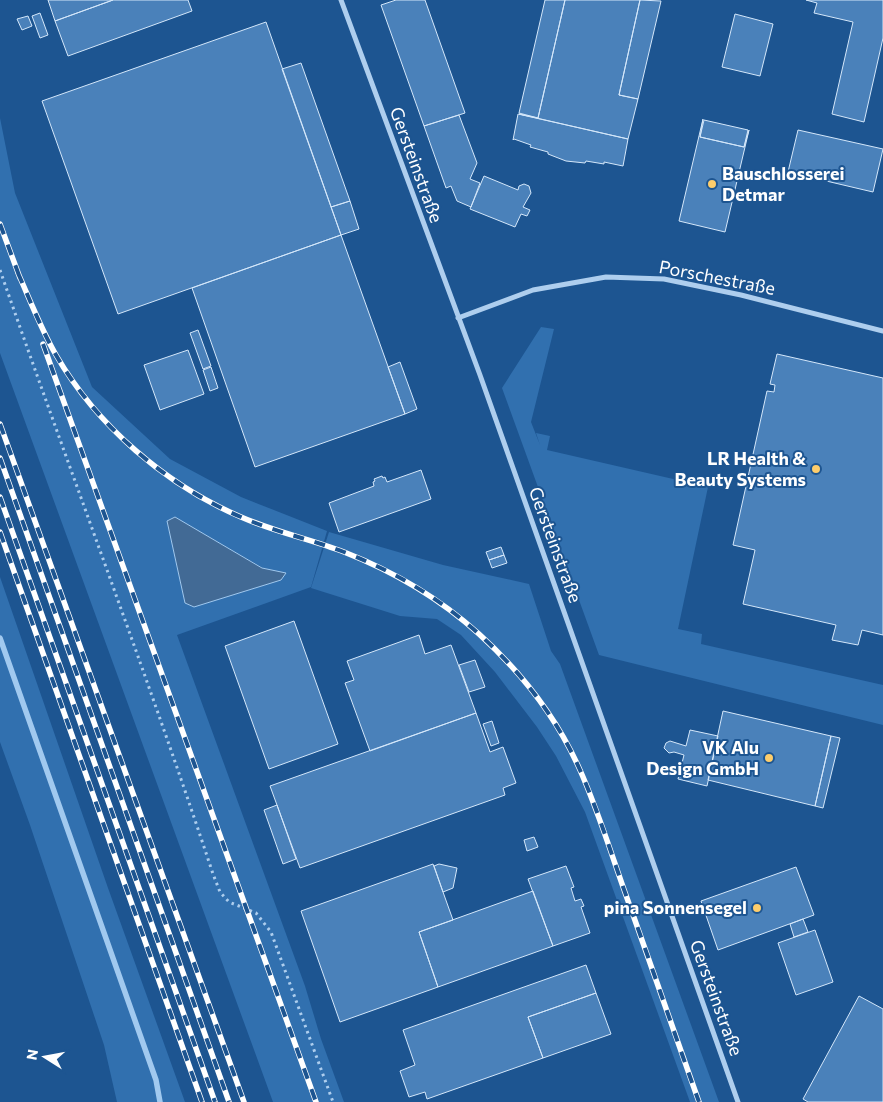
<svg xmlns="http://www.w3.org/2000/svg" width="883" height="1102" font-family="Commissioner,sans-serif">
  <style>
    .green { fill: #3170af; fill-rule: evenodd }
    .water { fill: #426a95; stroke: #a1c9ef }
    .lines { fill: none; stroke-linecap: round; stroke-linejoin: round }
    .stream { stroke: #a1c9ef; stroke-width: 5.5 }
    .building { fill: #4a81ba; stroke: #d4e7fa }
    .path { stroke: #aeceee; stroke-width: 3; stroke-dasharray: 2.5 4; stroke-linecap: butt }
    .street { stroke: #aeceee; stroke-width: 5 }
    .rail-casing { stroke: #fff; stroke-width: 5.5 }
    .rail { stroke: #1d5591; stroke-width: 4; stroke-dasharray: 11; stroke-linecap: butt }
    .poi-dot { fill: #fdcd6c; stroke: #1d5591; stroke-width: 2 }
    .labels { text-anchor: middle; stroke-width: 4; stroke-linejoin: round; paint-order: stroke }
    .street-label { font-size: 18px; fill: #fff; stroke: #1d5591 }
    .poi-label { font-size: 18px; font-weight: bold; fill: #fff; stroke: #1d5591; text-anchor: end }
  </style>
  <rect width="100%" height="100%" fill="#1d5591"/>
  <path class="green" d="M0,118L15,193L92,387L170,459L241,497L327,531L311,587L177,635L305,986L321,1039L344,1102H273L0,353ZM175,517L263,568L285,573L281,580L193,607L185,603L167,521Z
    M541,327L554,329L531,422L540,445L536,433L550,436L547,450L708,487L678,629L702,634L701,644L883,685V725L599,655L502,388Z
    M329,532L443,565L529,584L551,651L560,664L719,1102H690L585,812L556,756L537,727L495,672L461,635L437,619L400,616L311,588Z
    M0,577L108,888L185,1102H117L104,1045L30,825L0,742Z"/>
  <path class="water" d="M175,517L262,568L286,573L281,580L194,607L185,603L167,521Z"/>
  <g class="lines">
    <path class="stream" d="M0,638L156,1080L160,1102"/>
  </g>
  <path class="building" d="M48,0H113L55,21Z
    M113,0H188L192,11L68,56L55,21Z
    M396,0H425L465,113L424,126L381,5Z
    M545,0H565L538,118L519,113Z
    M565,0H640L619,95L638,99L628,139L519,114L538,118Z
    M640,0L661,1L638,99L619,95Z
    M806,0H883V38L864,122L832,114L853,22L814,13L817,3Z
    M40,13L48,35L40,38L32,16Z
    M735,14L773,24L760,76L722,67Z
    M28,16L32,26L22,30L17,19Z
    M266,22L341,235L118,314L42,101Z
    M301,63L350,201L331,207L282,69Z
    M518,114L628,139L623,166L604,162V164L586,161L585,163L566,161L548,154V152L530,147L531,145L514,139L513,140Z
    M459,115L477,163L470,179L480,183L471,207L457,201L451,186L446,188L424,126Z
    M703,119L700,137L744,147L749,130L725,232L679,221Z
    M704,120L748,130L744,147L700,137Z
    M798,130L883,149L873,192L788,172Z
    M484,176L518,190L519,186L524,184L529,186L531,193L523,207L530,210L527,216L521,214L515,227L470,209Z
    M350,201L359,229L341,235L331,207Z
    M341,235L405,414L255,467L192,288Z
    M198,330L211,366L203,369L190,333Z
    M188,350L204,394L160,410L144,365Z
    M777,354L883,378V635L862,630L858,645L832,640L836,625L743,604L755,550L733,545L767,391L774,392L775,385L770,384Z
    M400,362L417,409L405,414L388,367Z
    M211,367L218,388L210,391L203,370Z
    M421,470L431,499L339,532L329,503L374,486L373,482L375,481L374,479L382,476L383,478L385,477L387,482Z
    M501,547L504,555L489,560L486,552Z
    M504,555L507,563L492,568L489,560Z
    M294,621L338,744L269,769L225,646Z
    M419,635L425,654L451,645L476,713L370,751L345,683L354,680L347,661Z
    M475,660L485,687L469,692L459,665Z
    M723,711L831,736L815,806L708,780Z
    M476,713L490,752L503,747L516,783L503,788L505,795L300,868L270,786Z
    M492,721L499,743L491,746L483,724Z
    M690,730L718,736L707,786L678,779L684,755L674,752L669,753L664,748L666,743L670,741L686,746Z
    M831,736L840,738L823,808L815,806Z
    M277,805L296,859L283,864L264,810Z
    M534,837L538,847L527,851L524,840Z
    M433,864L453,920L419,932L438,987L340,1022L301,911Z
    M439,864L457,868L453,888L443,892L434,866Z
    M566,866L574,887L571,888L575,901L581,899L584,906L581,907L590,933L553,946L528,879Z
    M796,867L814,915L718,950L701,901Z
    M533,891L553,946L438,987L419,932Z
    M803,919L808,932L794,937L790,924Z
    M815,930L833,982L796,995L778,943Z
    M586,965L596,993L528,1017L543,1058L427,1099L425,1092L409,1097L400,1071L415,1065L403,1030Z
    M596,993L611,1034L543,1058L528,1017Z
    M859,996L883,1009V1102H808L803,1099Z"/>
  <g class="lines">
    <path class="path" d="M0,270C70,472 146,671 213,874L220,892L229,902L256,913L271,932L333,1102"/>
    <path class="street" d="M341,0L480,375L738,1102
      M458,318L533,290L606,277L664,279L741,295L883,331"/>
    <defs>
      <path id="rail" d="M0,224L20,278
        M18,273C30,300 41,329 56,355C97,426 166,485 241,517C275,532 310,539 344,552C395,572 438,597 479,634C521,672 557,718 580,770C600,815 614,863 631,909C654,973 676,1038 699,1102
        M43,344L316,1102
        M0,424L244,1102
        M0,458L229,1102
        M0,497L215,1102
        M0,532L202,1102"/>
    </defs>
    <use href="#rail" class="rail-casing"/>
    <use href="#rail" class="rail"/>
  </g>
  <g class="poi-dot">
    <circle cx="712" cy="184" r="5"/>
    <circle cx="816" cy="469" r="5"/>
    <circle cx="769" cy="758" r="5"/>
    <circle cx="757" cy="908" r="5"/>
  </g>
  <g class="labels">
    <g class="street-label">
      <text transform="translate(416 165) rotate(70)" y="6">Gersteinstraße</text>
      <text transform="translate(717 278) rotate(11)" y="6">Porschestraße</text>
      <text transform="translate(555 545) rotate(70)" y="6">Gersteinstraße</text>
      <text transform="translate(716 998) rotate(70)" y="6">Gersteinstraße</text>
    </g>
    <g class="poi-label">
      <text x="722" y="180" text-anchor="start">Bauschlosserei<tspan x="722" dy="21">Detmar</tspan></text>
      <text x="806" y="465">LR Health &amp;<tspan x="806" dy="21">Beauty Systems</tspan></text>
      <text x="759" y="754">VK Alu<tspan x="759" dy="21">Design GmbH</tspan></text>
      <text x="747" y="914">pina Sonnensegel</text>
    </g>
  </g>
  <g transform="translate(45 1057) rotate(281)" stroke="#1d5591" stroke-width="4" paint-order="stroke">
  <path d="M0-4L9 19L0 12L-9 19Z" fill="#ffffff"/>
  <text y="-8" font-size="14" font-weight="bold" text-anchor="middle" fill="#ffffff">N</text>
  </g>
</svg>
